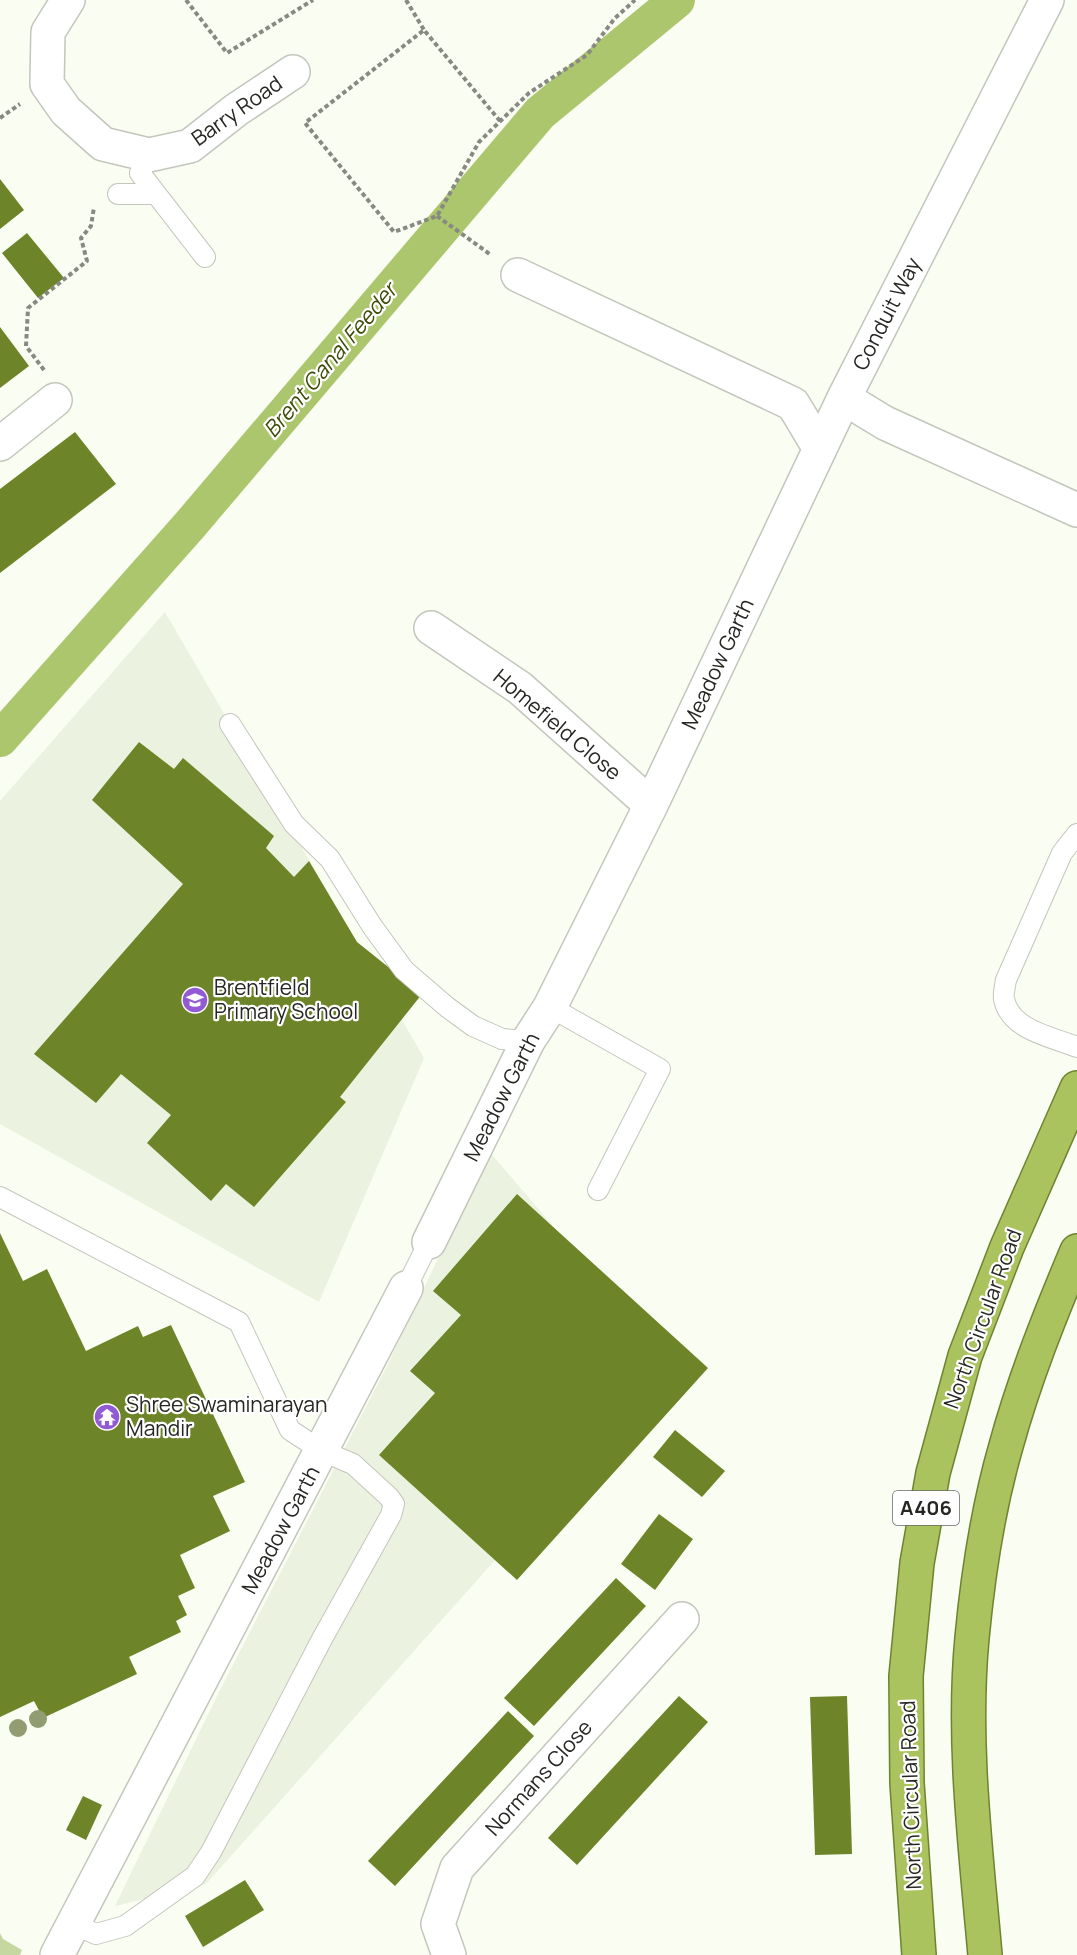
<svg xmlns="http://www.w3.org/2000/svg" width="1077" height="1955" font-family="Manrope,sans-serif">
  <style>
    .built { fill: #ebf2df }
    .green { fill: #c6d8a2 }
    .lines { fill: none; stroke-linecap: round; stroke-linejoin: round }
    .canal { stroke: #abc66c; stroke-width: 36 }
    .building { fill: #6d8528 }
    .service-casing { stroke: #c3c6bc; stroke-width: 22 }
    .minor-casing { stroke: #c3c6bc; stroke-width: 36 }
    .trunk-casing { stroke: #6e8330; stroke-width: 36 }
    .path { stroke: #878982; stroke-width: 4; stroke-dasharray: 4.5 3; stroke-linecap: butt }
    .service { stroke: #fff; stroke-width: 20 }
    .minor { stroke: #fff; stroke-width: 33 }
    .trunk { stroke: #aac35f; stroke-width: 33 }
    .tree { fill: #919c71 }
    .labels { text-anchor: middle; stroke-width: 4.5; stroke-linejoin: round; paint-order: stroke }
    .shield { fill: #fff; stroke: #676865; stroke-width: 1.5 }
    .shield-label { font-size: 20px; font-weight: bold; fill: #262723 }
    .street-label { font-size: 21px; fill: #262723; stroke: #fff }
    .poi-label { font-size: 21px; fill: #262723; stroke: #fff; text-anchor: start }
    .water-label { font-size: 22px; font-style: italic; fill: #3c4c07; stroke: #fff }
  </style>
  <rect width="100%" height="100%" fill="#f9fdf2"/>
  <path class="built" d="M165,612L424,1058L319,1302L0,1124V801Z
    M489,1151L670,1364L206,1884L115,1906L219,1692L386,1368Z"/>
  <path class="green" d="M0,1933L3,1939L22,1950L20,1955H0Z"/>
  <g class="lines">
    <path class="canal" d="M0,739L189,526L540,113L677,0"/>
  </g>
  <path class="building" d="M0,179L24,210L0,229Z
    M27,233L64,278L38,298L2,253Z
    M0,327L29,366L0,388Z
    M75,432L116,484L0,573V489Z
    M139,742L174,769L183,758L274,836L266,848L294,877L309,861L357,942L422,994L340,1097L346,1102L254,1207L226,1184L211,1201L147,1143L171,1115L121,1074L96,1103L34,1054L183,884L92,800Z
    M517,1194L708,1368L517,1580L379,1455L435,1393L410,1371L461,1315L433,1291Z
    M0,1233L23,1281L47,1269L86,1351L138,1326L143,1337L171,1325L245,1482L213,1496L230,1531L180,1555L195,1588L178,1596L187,1615L176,1621L181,1632L129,1657L137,1674L43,1718L34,1701L0,1717Z
    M675,1430L725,1471L702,1497L653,1457Z
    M659,1514L693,1539L655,1590L621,1564Z
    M616,1578L646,1606L534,1726L504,1698Z
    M679,1696L708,1722L577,1865L548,1838Z
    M847,1696L852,1854L815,1855L810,1697Z
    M508,1711L534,1736L395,1886L368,1861Z
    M83,1796L102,1805L86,1840L66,1830Z
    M245,1880L264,1910L203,1947L185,1916Z"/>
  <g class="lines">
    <defs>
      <path id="service" d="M149,155L140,173L205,257
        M118,194H156
        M230,724L294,824L330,859L372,926L404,970L447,1007L473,1026L502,1039L528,1041
        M1077,834L1062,853L1006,980C1005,986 1003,994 1004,999C1010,1030 1052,1037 1077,1047
        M550,1007L660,1069L598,1190
        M0,1197L239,1322L290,1430L322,1451L353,1464L389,1497L394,1504L391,1515L322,1639L211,1852L195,1876L125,1926L96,1934L73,1924
        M406,1288L429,1242"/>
      <path id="minor" d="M68,0L48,32L47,84L66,111L103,144L149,155L190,146L236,110L293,72
        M518,275L793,404L820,449
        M844,398L885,423L1077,510
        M0,444L55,400
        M431,628L520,688L651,805
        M429,1242L528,1041L550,1007L651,805L844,398L1047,0
        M57,1955L406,1288
        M449,1955L438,1924L457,1868L682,1619"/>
      <path id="trunk" d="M919,1955L907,1783L906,1676L917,1563L933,1473L965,1356L1007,1247L1077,1088
        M985,1955C976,1851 962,1742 972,1638C978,1574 988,1508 1006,1446C1024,1380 1050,1315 1077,1251"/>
    </defs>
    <use href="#service" class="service-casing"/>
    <use href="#minor" class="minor-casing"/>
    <use href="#trunk" class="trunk-casing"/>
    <path class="path" d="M186,0L227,53L313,0
      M406,0L424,30
      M0,118L20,104
      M500,121L424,30L305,123L394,232L437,216L479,142L529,93L587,55L615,18L635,0
      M437,216L491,255
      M44,370L26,346L28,308L87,261L81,238L91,226L94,207"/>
    <use href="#service" class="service"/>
    <use href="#minor" class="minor"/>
    <use href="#trunk" class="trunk"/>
  </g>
  <g class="tree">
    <circle cx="38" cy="1719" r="9"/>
    <circle cx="18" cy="1728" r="9"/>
  </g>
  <defs>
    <symbol id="school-disc" viewBox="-11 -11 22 22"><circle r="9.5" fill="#935bd3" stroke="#fff"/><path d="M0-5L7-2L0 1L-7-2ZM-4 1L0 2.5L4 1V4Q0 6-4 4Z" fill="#fff"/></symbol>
    <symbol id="temple-disc" viewBox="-11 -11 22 22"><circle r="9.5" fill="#935bd3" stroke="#fff"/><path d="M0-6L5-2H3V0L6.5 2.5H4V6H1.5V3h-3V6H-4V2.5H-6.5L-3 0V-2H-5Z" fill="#fff"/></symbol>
  </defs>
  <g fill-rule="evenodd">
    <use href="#school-disc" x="180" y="985" width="30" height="30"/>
    <use href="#temple-disc" x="92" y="1402" width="30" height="30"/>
  </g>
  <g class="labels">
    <rect class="shield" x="893" y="1491" width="66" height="34" rx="4.5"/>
    <g class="shield-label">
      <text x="926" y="1515">A406</text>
    </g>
    <g class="street-label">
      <text transform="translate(237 111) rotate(-35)" y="7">Barry Road</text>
      <text transform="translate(887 314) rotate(-63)" y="7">Conduit Way</text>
      <text transform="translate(718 664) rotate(-65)" y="7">Meadow Garth</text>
      <text transform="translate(557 725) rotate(40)" y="7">Homefield Close</text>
      <text transform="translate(502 1097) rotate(-63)" y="7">Meadow Garth</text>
      <text transform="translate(983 1319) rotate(-70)" y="7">North Circular Road</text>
      <text transform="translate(281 1530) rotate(-62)" y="7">Meadow Garth</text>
      <text transform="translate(539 1778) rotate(-48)" y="7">Normans Close</text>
      <text transform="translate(911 1795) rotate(-92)" y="7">North Circular Road</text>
    </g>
    <g class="poi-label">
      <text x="214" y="995">Brentfield<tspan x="214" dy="24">Primary School</tspan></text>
      <text x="126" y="1412">Shree Swaminarayan<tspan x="126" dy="24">Mandir</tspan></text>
    </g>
    <g class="water-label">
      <text transform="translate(330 360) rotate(-50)" y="8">Brent Canal Feeder</text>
    </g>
  </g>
</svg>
